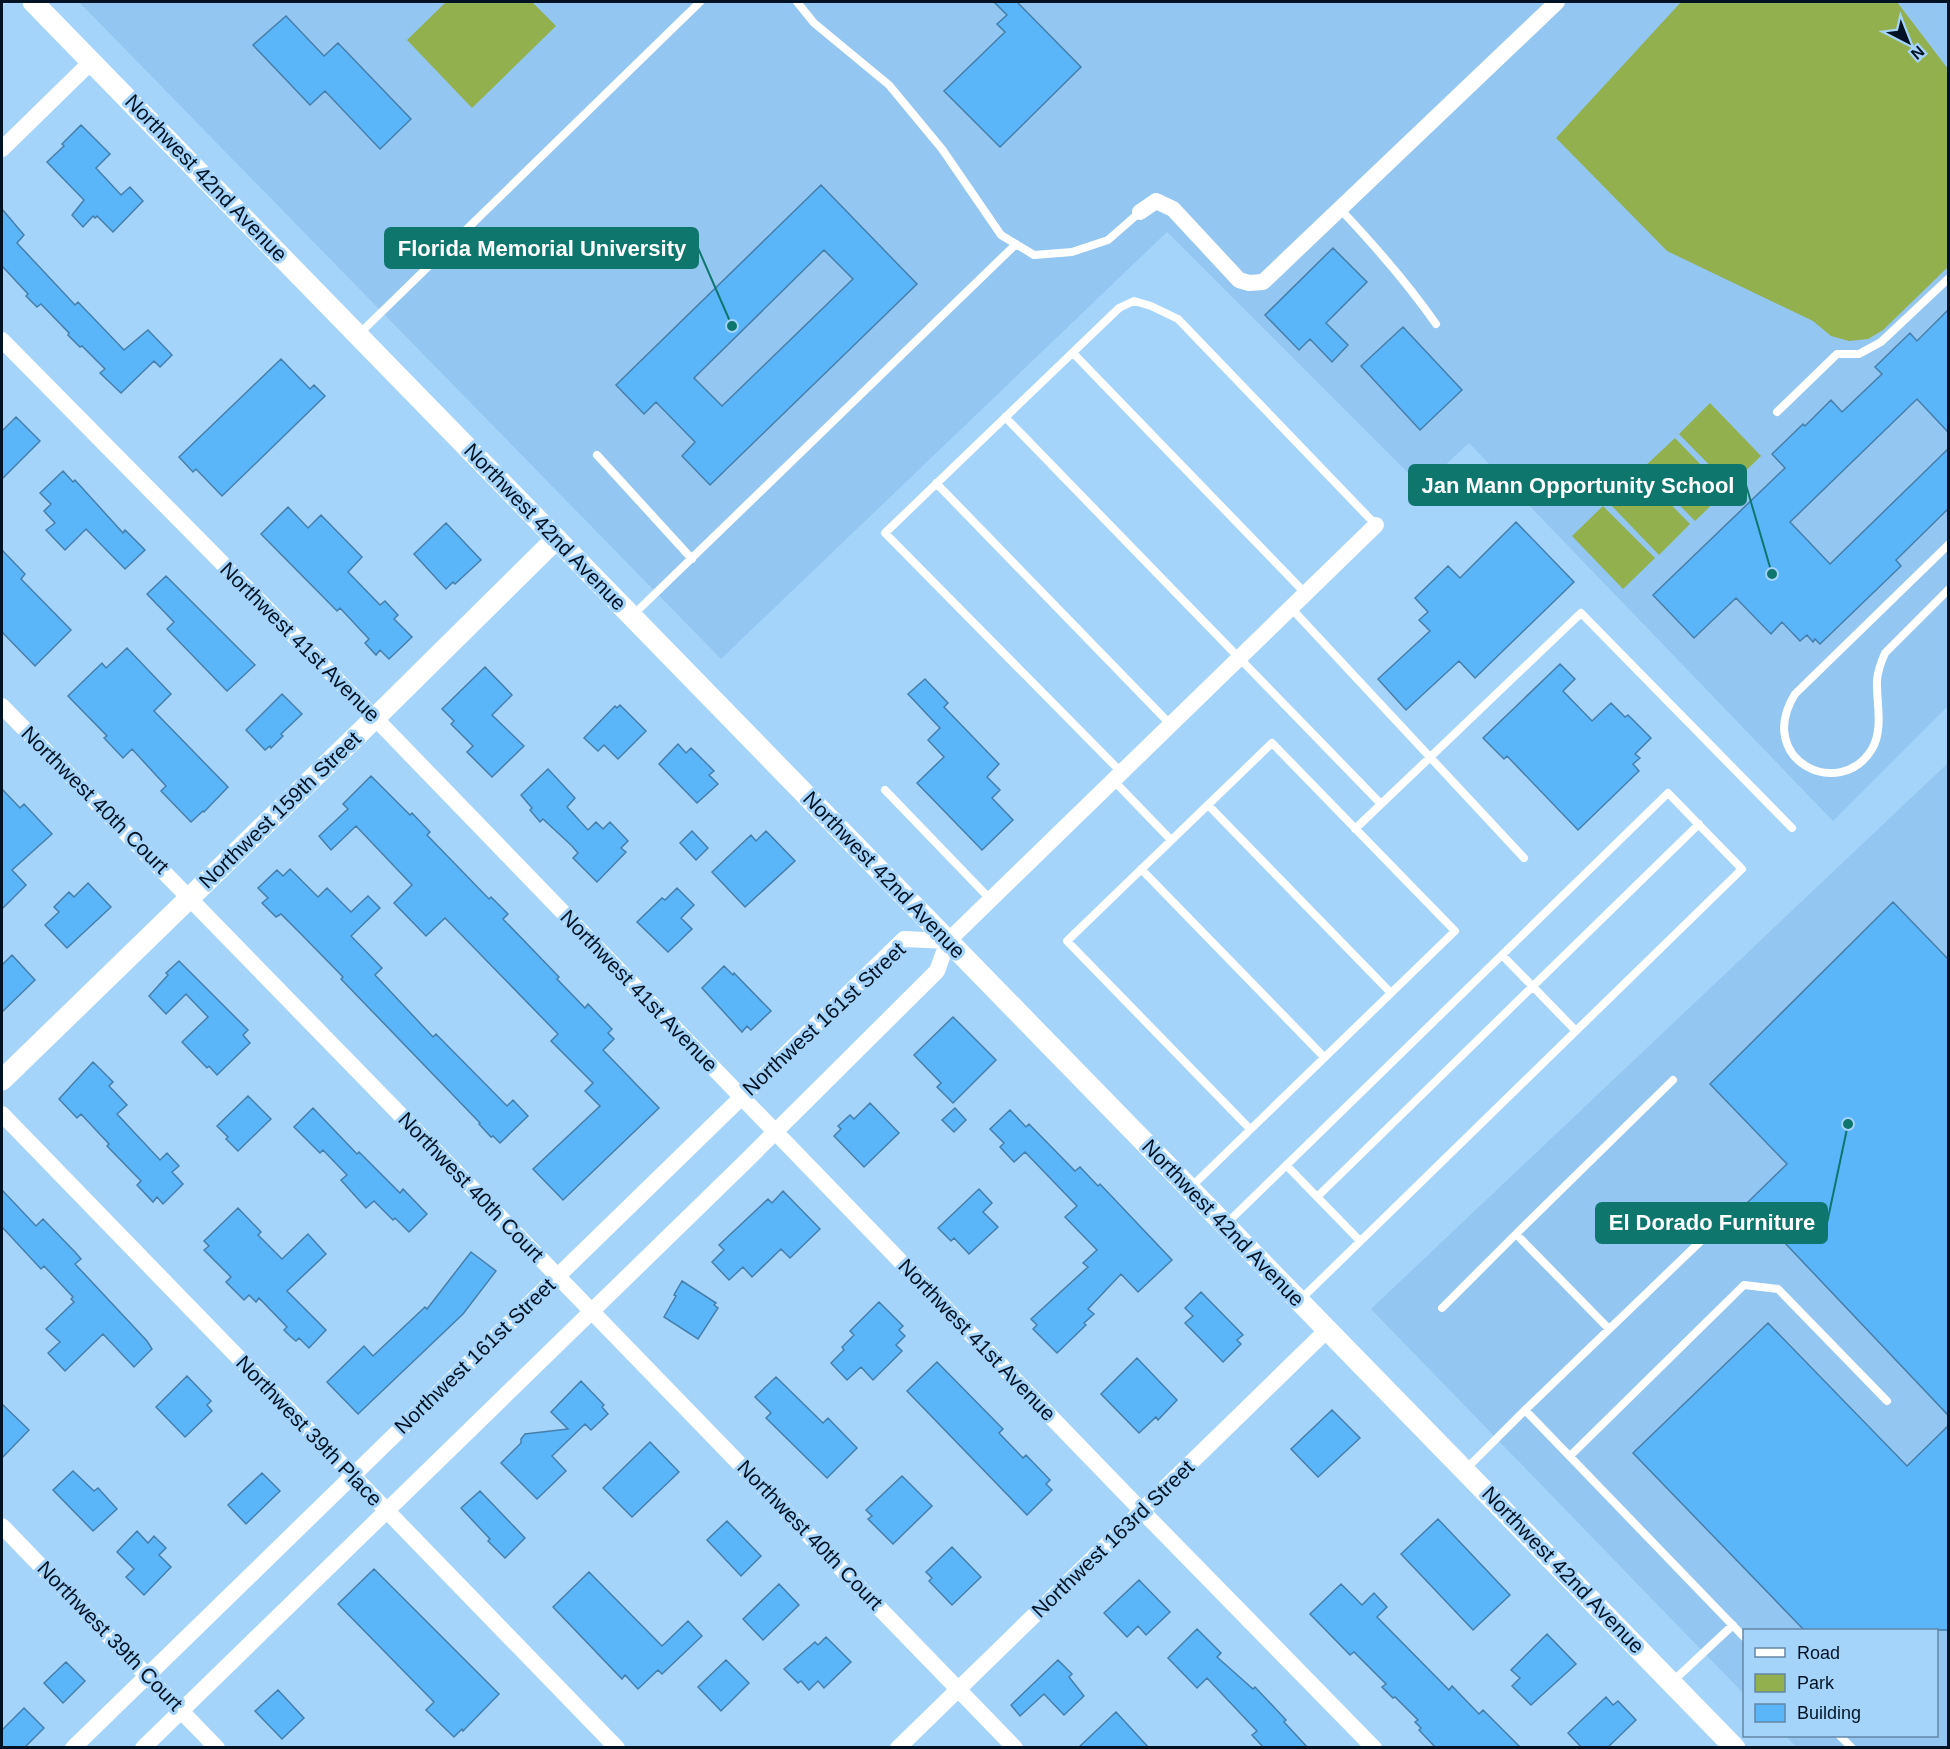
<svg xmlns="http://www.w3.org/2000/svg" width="1950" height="1749" font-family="Helvetica,sans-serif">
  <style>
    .built { fill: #93c6f0 }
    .green { fill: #92b14e }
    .building { fill: #5bb5f9; stroke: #457fac; stroke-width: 1.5; fill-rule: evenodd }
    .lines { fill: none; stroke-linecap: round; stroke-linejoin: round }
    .service { stroke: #fff; stroke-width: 8 }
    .minor { stroke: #fff; stroke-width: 16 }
    .tertiary { stroke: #fff; stroke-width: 21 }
    .labels { text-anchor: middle; stroke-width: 6; stroke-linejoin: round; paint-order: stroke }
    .street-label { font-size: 21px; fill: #001324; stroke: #a5d4fb }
    .leader { fill: none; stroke: #0f766e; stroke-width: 2 }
    .callout-dot { fill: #0f766e; stroke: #a5d4fb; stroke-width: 2 }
    .callout { fill: #0f766e; stroke: #0f766e; stroke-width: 2 }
    .callout-label { font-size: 22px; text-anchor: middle; font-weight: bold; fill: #fff }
  </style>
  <rect width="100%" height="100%" fill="#a5d4fb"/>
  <path class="built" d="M79,2H1948V706L1833,821L1469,443L1422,487L1167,232L721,659Z
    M1948,763V1747H1797L1785,1736H1936V1630H1744V1694L1371,1309Z"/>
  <path class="green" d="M446,2H532L556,26L472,108L407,40Z
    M1681,2H1897L1948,69V267L1883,330L1868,339L1849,341L1831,336L1813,321L1667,251L1556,138Z
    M1710,403L1761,456L1730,486L1679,434Z
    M1675,438L1726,491L1695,521L1643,468Z
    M1639,472L1690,524L1659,555L1608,502Z
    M1603,506L1655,558L1623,589L1572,536Z"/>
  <path class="building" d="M994,2H1017L1081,67L1000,147L944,91L1005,32L997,24L1007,15Z
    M286,16L324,56L338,43L411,119L380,149L325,91L310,105L253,45Z
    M81,125L110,154L96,168L121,195L130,187L143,201L113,232L97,216L95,218L93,216L83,227L72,215L84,200L47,162L64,146L62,144Z
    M821,185L917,284L710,485L682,456L695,442L656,402L644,414L616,385ZM824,250L853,279L722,406L694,378Z
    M2,209L24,235L17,243L75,305L78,302L124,350L148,330L172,355L160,367L154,361L121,393L100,373L105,369L82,346L80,347L68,335L69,333L41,304L37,307L26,296L28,294L2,266Z
    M1333,248L1367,282L1326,323L1348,345L1332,362L1310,339L1299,350L1265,315Z
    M1948,310V432L1917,399L1790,522L1830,564L1948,449V509L1896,560L1901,566L1820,644L1815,639L1813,642L1807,635L1800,641L1782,622L1771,634L1736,598L1694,638L1653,595L1785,468L1772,454L1803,424L1805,426L1831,400L1842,412L1882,374L1875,367L1910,333L1917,341Z
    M1403,327L1462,390L1420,430L1361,366Z
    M281,359L310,389L314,385L325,396L222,496L196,469L193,472L179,457Z
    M16,417L40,441L2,479V431Z
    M63,471L73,482L75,480L123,533L125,530L145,550L125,569L86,529L65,550L46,530L55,523L44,511L51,504L40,493Z
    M288,507L308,528L321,515L362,557L348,572L380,605L385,601L398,615L394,619L412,637L389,659L380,650L376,655L365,643L369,639L340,608L337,611L261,534Z
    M1516,522L1574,582L1475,678L1459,661L1406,710L1378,679L1430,631L1419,620L1428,612L1415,598L1448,566L1460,578Z
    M446,523L481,560L455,584L453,582L446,589L414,554Z
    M2,550L25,574L21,579L71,630L35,666L2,632Z
    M166,576L255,665L227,691L167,629L174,622L147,594Z
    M127,648L171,694L154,711L228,787L204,812L203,811L191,822L161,791L166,786L132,749L123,758L104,738L107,736L68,696L102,663L106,668Z
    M1560,664L1575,679L1563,691L1592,721L1611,703L1625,717L1628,715L1651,738L1635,754L1640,758L1633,764L1639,771L1578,830L1507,756L1504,759L1483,738Z
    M485,667L512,695L492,715L524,746L492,777L467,752L473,746L451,724L454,721L442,709Z
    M925,679L948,703L944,707L999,764L987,777L1000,790L992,798L1013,820L982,850L917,783L944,757L928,740L940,728L908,694Z
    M282,694L302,714L281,734L283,736L271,748L270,746L265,750L246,730Z
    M620,705L646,731L618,759L604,745L598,751L584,738L615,706L617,708Z
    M678,744L686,753L691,748L714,771L709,775L718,784L697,803L659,764Z
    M548,769L575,798L567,807L588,830L596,822L603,829L610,822L628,841L621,848L626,852L597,882L573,858L578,853L572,846L543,819L540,822L530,810L532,808L521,795Z
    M371,776L410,815L412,813L430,832L427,835L489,899L491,897L508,914L503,919L559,977L557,979L585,1008L588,1004L612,1029L608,1033L614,1039L603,1050L659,1108L563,1200L533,1169L600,1106L585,1091L593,1083L551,1041L558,1034L445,918L426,936L394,903L412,885L356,826L331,850L319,836L348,809L343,804Z
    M2,789L20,808L24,804L52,834L12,870L26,885L2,909Z
    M692,831L708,848L696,860L680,843Z
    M766,831L795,861L745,907L712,872L751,835L756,841Z
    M290,869L318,897L327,888L351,912L368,896L380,908L351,936L382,968L375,975L433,1037L436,1034L507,1106L513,1100L528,1116L500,1143L493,1136L491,1137L479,1124L480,1123L341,979L343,977L303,936L281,914L276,917L262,903L268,898L258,888L277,870L283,876Z
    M88,883L111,907L67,948L45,925L59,912L54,907L69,892L74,897Z
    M677,888L694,905L681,918L692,929L668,952L637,922L662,898L665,900Z
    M1893,902L1948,959V1415L1747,1203L1787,1164L1710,1084Z
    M12,955L35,980L2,1012V965Z
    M179,961L248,1030L243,1035L250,1043L217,1075L209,1066L207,1068L182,1042L208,1017L186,994L166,1014L149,996L168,975L166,973Z
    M724,966L733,975L734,973L771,1011L751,1030L747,1026L742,1032L702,988Z
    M953,1017L996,1060L953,1103L937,1087L941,1083L914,1055Z
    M93,1062L113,1082L109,1086L127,1105L117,1114L160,1160L167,1153L179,1166L172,1172L183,1184L163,1204L157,1197L153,1202L137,1185L141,1181L107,1146L109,1144L81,1114L77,1118L59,1099Z
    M248,1096L271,1119L238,1151L226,1139L228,1137L217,1126Z
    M870,1103L899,1133L864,1167L834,1136L841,1129L838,1126L850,1115L854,1119Z
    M313,1108L357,1154L359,1152L400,1193L403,1189L427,1214L409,1232L395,1218L393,1220L374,1201L366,1208L341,1180L347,1175L323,1150L320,1153L294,1127Z
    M955,1108L966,1120L954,1132L942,1120Z
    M1010,1110L1026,1127L1029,1124L1075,1171L1080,1167L1098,1186L1100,1184L1172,1260L1138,1292L1121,1274L1088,1309L1094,1314L1084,1323L1086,1325L1057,1353L1033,1329L1037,1325L1031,1319L1088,1267L1083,1263L1097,1250L1065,1217L1077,1206L1025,1152L1014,1162L1000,1147L1004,1143L990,1129Z
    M979,1189L992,1203L983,1212L998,1227L969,1254L954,1238L951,1241L938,1228Z
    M2,1190L36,1226L43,1219L75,1252L81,1259L75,1264L147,1341L152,1349L134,1367L103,1334L65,1371L48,1353L60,1342L46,1329L74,1302L71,1299L73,1297L44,1266L41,1269L2,1227Z
    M783,1191L820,1229L790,1258L781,1249L752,1277L743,1267L729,1280L712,1262L724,1250L719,1245L768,1199L772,1203Z
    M238,1208L261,1232L258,1235L282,1259L308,1234L326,1254L287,1291L326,1330L309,1348L299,1338L296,1341L290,1336L284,1330L287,1327L259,1298L256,1302L249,1295L244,1300L226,1282L231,1277L204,1250L209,1246L204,1241Z
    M471,1252L496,1271L463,1314L358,1414L327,1382L364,1346L373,1356L425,1307L427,1309Z
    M682,1281L716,1303L714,1305L718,1308L698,1339L664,1317L676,1296L674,1295Z
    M1201,1292L1243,1335L1237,1340L1241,1344L1223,1362L1185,1323L1193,1316L1185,1308Z
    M879,1302L903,1326L899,1330L905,1336L896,1345L902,1351L873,1380L861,1367L847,1380L831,1363L844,1350L842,1347L854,1335L850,1331Z
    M1768,1323L1907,1466L1948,1426V1630H1804L1633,1453Z
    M1137,1358L1177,1400L1158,1420L1156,1417L1139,1433L1101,1394Z
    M937,1362L1003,1429L999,1433L1023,1458L1026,1455L1050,1480L1046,1484L1052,1490L1027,1515L907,1391Z
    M187,1376L211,1401L207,1405L212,1411L185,1437L156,1407Z
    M776,1377L823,1423L828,1418L857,1448L827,1478L766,1418L771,1413L755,1397Z
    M581,1381L604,1405L602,1407L608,1414L591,1430L585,1424L552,1456L566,1471L537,1499L501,1463L521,1443V1439L525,1434L568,1429L551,1412Z
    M2,1404L29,1430L2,1458Z
    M1332,1410L1360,1438L1318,1477L1291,1449Z
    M650,1442L679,1472L632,1517L603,1488Z
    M73,1471L94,1491L98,1488L117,1509L93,1531L53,1490Z
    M262,1473L280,1491L246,1524L228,1505Z
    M902,1476L932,1506L893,1544L868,1519L872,1516L866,1510Z
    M480,1491L525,1538L505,1558L488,1541L490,1539L461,1508Z
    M1438,1519L1510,1595L1473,1630L1401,1554Z
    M727,1521L761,1556L741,1576L707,1540Z
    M137,1531L148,1543L154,1536L166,1548L159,1555L171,1567L144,1595L126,1577L134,1569L117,1552Z
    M952,1547L981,1577L952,1605L929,1581L932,1578L926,1572Z
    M374,1569L499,1694L463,1731L462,1729L454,1737L426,1710L434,1702L338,1604Z
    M589,1572L662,1646L688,1621L702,1636L662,1674L658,1670L638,1689L625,1675L622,1679L553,1607Z
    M1139,1580L1170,1612L1146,1635L1138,1626L1127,1637L1104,1613Z
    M779,1584L799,1605L763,1640L743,1619Z
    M1341,1584L1362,1605L1374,1593L1387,1607L1377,1617L1449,1690L1452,1686L1479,1714L1483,1710L1521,1748H1436L1419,1730L1421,1728L1415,1722L1418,1720L1395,1697L1393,1698L1382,1687L1386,1684L1354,1652L1350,1655L1310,1614Z
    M1197,1629L1221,1653L1217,1657L1253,1689L1255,1687L1286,1720L1284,1722L1308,1748H1264L1252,1735L1257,1731L1207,1678L1197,1688L1168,1658Z
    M1547,1634L1576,1664L1531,1705L1512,1686L1520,1678L1511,1670Z
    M826,1637L851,1662L824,1688L818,1681L809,1690L801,1681L798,1683L784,1669L815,1642L818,1645Z
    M726,1660L749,1683L721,1711L698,1687Z
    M1058,1660L1072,1674L1069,1677L1084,1696L1064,1715L1044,1694L1020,1716L1011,1705Z
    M66,1662L85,1681L63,1703L44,1683Z
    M278,1690L304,1718L282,1739L255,1711Z
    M1606,1697L1613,1705L1618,1701L1636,1720L1607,1748H1582L1568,1733Z
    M24,1708L44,1728L24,1748H2V1730Z
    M1116,1712L1149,1748H1078Z"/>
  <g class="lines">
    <path class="service" d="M797,2L814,23L889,85L942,149L1001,235L1034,255L1072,252L1108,240L1140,212
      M1340,209C1376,247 1406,281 1436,324
      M358,335L700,2
      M1073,353L1306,594
      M1777,412L1837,354H1859L1881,342L1948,279
      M1005,417L1381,804
      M597,455L692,559
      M936,483L1171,725
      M1948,545L1795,694C1754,760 1840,802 1872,749C1884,729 1876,701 1877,680C1878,670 1881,662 1885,653L1948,590
      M1291,608L1524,858
      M632,616L1016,244
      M1122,773L885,533L1119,308L1134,301L1151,306L1178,319L1376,525
      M1114,781L1171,840
      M885,790L991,900
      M1208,805L1391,993
      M1355,829L1581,613L1792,828
      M1141,869L1324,1057
      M1502,955L1576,1031
      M1286,1165L1360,1241
      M1190,1188L1455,931L1272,743L1067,941L1250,1129
      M1317,1197L1699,824
      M1225,1225L1668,793L1742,869L1300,1300
      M1516,1234L1673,1080
      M1705,1237L1525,1410L1744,1637
      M1442,1308L1516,1234L1609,1329
      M1570,1456L1744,1285L1778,1289L1887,1401
      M1465,1470L1525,1410
      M1672,1682L1733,1625
      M1840,1736L1852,1748"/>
    <path class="minor" d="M2,149L92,61
      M1140,212L1156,201L1173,209L1239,280L1249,283L1263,282L1557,2
      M2,340L375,718L1142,1511L1374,1748
      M2,706C181,888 358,1073 537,1255C697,1418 856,1583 1015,1748
      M2,1114L617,1748
      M2,1526L217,1748
      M73,1748L904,939L948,941
      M143,1748L745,1162L937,971L948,941L1376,525
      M898,1748L1327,1330"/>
    <path class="tertiary" d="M33,2L1735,1748
      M2,1080L375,718L556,539"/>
  </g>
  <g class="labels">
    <g class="street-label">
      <text transform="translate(206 178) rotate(46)" y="7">Northwest 42nd Avenue</text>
      <text transform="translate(545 527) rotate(46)" y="7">Northwest 42nd Avenue</text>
      <text transform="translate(300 642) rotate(45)" y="7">Northwest 41st Avenue</text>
      <text transform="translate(95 800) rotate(45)" y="7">Northwest 40th Court</text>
      <text transform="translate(280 810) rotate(-44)" y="7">Northwest 159th Street</text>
      <text transform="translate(884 875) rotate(46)" y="7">Northwest 42nd Avenue</text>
      <text transform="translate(639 991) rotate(46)" y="7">Northwest 41st Avenue</text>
      <text transform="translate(824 1019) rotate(-43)" y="7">Northwest 161st Street</text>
      <text transform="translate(471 1187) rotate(46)" y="7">Northwest 40th Court</text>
      <text transform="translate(1223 1223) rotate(46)" y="7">Northwest 42nd Avenue</text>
      <text transform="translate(977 1340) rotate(46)" y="7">Northwest 41st Avenue</text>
      <text transform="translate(475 1356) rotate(-44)" y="7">Northwest 161st Street</text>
      <text transform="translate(309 1431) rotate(46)" y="7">Northwest 39th Place</text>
      <text transform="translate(810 1535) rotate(46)" y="7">Northwest 40th Court</text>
      <text transform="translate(1113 1539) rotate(-44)" y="7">Northwest 163rd Street</text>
      <text transform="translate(1563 1570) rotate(46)" y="7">Northwest 42nd Avenue</text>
      <text transform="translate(110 1636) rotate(46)" y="7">Northwest 39th Court</text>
    </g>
  </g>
  <path class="leader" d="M732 326L698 248M1772 574L1746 485M1848 1124L1827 1223"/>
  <g class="callout-dot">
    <circle cx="732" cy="326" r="6"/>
    <circle cx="1772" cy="574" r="6"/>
    <circle cx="1848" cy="1124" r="6"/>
  </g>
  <g class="callout">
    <rect x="385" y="228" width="313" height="40" rx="6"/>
    <rect x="1409" y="465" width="337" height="40" rx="6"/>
    <rect x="1596" y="1203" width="231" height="40" rx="6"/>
  </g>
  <g class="callout-label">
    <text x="542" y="256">Florida Memorial University</text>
    <text x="1578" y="493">Jan Mann Opportunity School</text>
    <text x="1712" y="1230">El Dorado Furniture</text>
  </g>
  <rect width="1950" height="1749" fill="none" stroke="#001324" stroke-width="6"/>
  <rect x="1743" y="1629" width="195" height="108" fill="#a5d4fb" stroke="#6387a5" stroke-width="1.5"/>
  <rect x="1755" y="1648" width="30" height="9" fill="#ffffff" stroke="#6387a5" stroke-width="1.5"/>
  <text x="1797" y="1659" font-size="18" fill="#001324">Road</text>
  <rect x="1755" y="1674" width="30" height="18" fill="#92b14e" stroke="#6387a5" stroke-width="1.5"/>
  <text x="1797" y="1689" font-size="18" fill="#001324">Park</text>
  <rect x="1755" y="1704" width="30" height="18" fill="#5bb5f9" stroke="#6387a5" stroke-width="1.5"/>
  <text x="1797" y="1719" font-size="18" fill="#001324">Building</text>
  <g transform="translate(1908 42) rotate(138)" stroke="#a5d4fb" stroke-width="4.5" paint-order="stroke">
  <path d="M0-4.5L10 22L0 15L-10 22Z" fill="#001324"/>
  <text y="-9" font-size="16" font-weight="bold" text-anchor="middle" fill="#001324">N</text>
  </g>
</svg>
